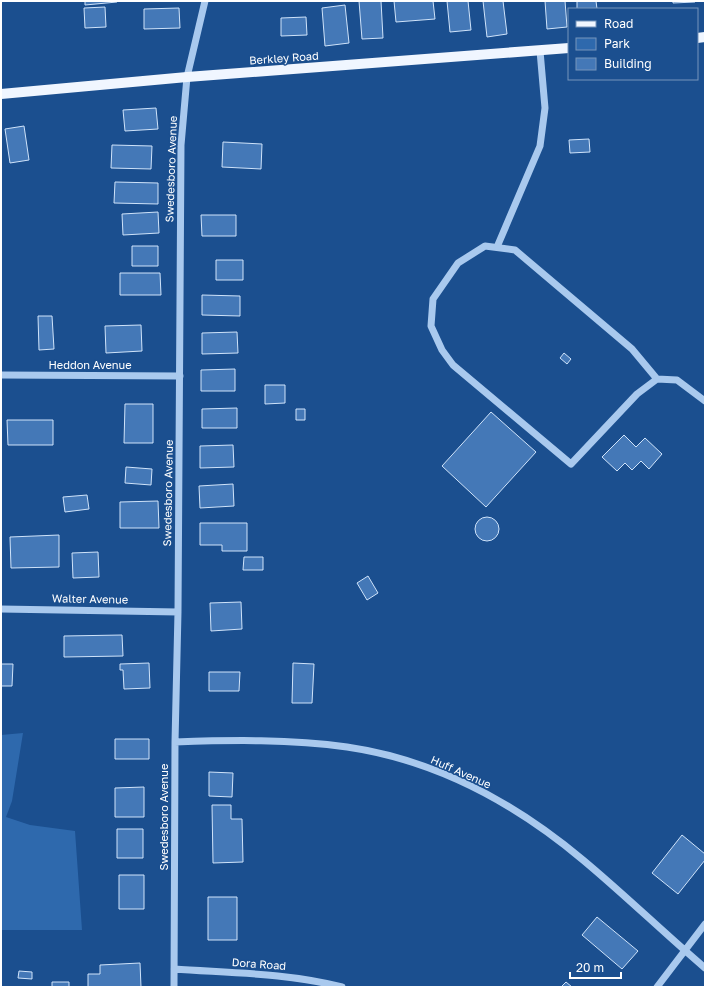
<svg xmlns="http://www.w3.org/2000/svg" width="706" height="988" font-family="'Golos Text',sans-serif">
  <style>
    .green { fill: #2e69ad }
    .building { fill: #4478b7; stroke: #cfe3fa }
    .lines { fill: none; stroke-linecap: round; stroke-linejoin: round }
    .minor { stroke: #a9c9ee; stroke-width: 7 }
    .major { stroke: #f0f6ff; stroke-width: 10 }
    .labels { text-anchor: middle; stroke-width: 3; stroke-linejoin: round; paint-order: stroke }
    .street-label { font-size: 11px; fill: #fff; stroke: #1b4f8f }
  </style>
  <rect width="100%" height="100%" fill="#1b4f8f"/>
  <path class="green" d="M23,733L12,801L6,817L30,825L75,831L82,930H1V735Z"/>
  <path class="building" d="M85,1H117V2L85,5Z
    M359,1H381L383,38L362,39Z
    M394,1H433L435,19L396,22Z
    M447,1H468L471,30L450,32Z
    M483,1H503L507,34L487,37Z
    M545,1H565L567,27L547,29Z
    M577,1H596L597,9H577Z
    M673,1H695V2L673,3Z
    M345,5L349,43L325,46L322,8Z
    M105,7L106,27L85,28L84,8Z
    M179,8L180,28L144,29V9Z
    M306,17L307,35L281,36V18Z
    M156,108L158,129L125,131L123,110Z
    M24,126L29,160L10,163L5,129Z
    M589,139L590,152L570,153L569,140Z
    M223,142L262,144L261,169L222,167Z
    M112,145L152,146L151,169L111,168Z
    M115,182L158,183V204L114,203Z
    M158,212L159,233L123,235L122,214Z
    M201,215H236V236H202Z
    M132,246H158V266H132Z
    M216,260H243V280H216Z
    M120,273H160L161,295H120Z
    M202,295L240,296V316L202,315Z
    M38,316H52L54,349L39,350Z
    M141,325L142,351L106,353L105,326Z
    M237,332L238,353L202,354V333Z
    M564,353L571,359L567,364L560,358Z
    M235,369V391H201V370Z
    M265,385H285V403L265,404Z
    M125,404H153V443H124Z
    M237,408V428H202V409Z
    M296,409H305V420H296Z
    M491,412L536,452L486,507L442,466Z
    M7,420H53V445H8Z
    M624,435L636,447L645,438L662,454L649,469L641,461L632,470L625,463L617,471L602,457Z
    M233,445L234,467L200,468V446Z
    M126,467L152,469L151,485L125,483Z
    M233,484L234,506L200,508L199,486Z
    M87,495L89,509L65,512L63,497Z
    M158,501L159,528H120V502Z
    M475 529a12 12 0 1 1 24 0a12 12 0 1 1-24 0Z
    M200,523H247V551H222V545H200Z
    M59,535V567L11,568L10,537Z
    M98,552L99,577L73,578L72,553Z
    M244,557H263V570H243Z
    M368,576L378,593L367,600L357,583Z
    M241,602L242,629L211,631L210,603Z
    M122,635L123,656L64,657V636Z
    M149,663L150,688L124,689L123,670H120V664Z
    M293,663L314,664L312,703H292Z
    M1,664H13L12,686H1Z
    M209,672H240L239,691H209Z
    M115,739H149V759H115Z
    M209,772L233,773L232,797L209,796Z
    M144,787V817H115V788Z
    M212,805H231V819H242L243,862L213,863Z
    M117,829H143V858H117Z
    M682,835L705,854V860L678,894L652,873Z
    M119,875H144V909H119Z
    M208,897H237V940H208Z
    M597,917L638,951L622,969L582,935Z
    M140,963L141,987H88V974H100V965Z
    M19,971L32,972V979L18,978Z
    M52,982H69V987H52Z
    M566,982L572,987H561Z"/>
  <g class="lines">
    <path class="minor" d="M497,247L540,146L545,108L540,51
      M1,375L180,376
      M657,379L632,349L515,250L485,246L458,263L433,299L431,326L442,350L453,365L571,464L637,394L657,379L677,380L705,401
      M1,609L178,612
      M175,742C232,740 290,739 347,747C436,760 515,803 583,860C625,895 664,933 705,968
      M174,969C230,973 288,973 342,987
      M174,987L175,742L178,612L181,145L187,77L205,1
      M657,987L705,924"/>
    <path class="major" d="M697,38L705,37
      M1,94L187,77L569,48"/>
  </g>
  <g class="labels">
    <g class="street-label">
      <text transform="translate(284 58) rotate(-4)" y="4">Berkley Road</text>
      <text transform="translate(171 169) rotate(-88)" y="4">Swedesboro Avenue</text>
      <text x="90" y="369">Heddon Avenue</text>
      <text transform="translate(168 493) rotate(-89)" y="4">Swedesboro Avenue</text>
      <text transform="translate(90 599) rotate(1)" y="4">Walter Avenue</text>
      <text transform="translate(461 772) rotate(24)" y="4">Huff Avenue</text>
      <text transform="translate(164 817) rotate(-90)" y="4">Swedesboro Avenue</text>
      <text transform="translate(259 964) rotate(4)" y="4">Dora Road</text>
    </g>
  </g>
  <rect width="706" height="988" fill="none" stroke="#ffffff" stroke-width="4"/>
  <rect x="568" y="8" width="130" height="72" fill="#1b4f8f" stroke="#7695bc"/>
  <rect x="576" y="21" width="20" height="6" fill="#f0f6ff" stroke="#7695bc"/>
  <text x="604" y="28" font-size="12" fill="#ffffff">Road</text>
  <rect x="576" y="38" width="20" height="12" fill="#2e69ad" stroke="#7695bc"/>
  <text x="604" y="48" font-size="12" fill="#ffffff">Park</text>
  <rect x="576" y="58" width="20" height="12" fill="#4478b7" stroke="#7695bc"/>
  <text x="604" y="68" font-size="12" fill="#ffffff">Building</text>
  <path d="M570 972v6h51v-6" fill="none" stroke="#ffffff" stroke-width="2"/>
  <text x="576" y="972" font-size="12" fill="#ffffff" stroke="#1b4f8f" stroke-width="3" paint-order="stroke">20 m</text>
</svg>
